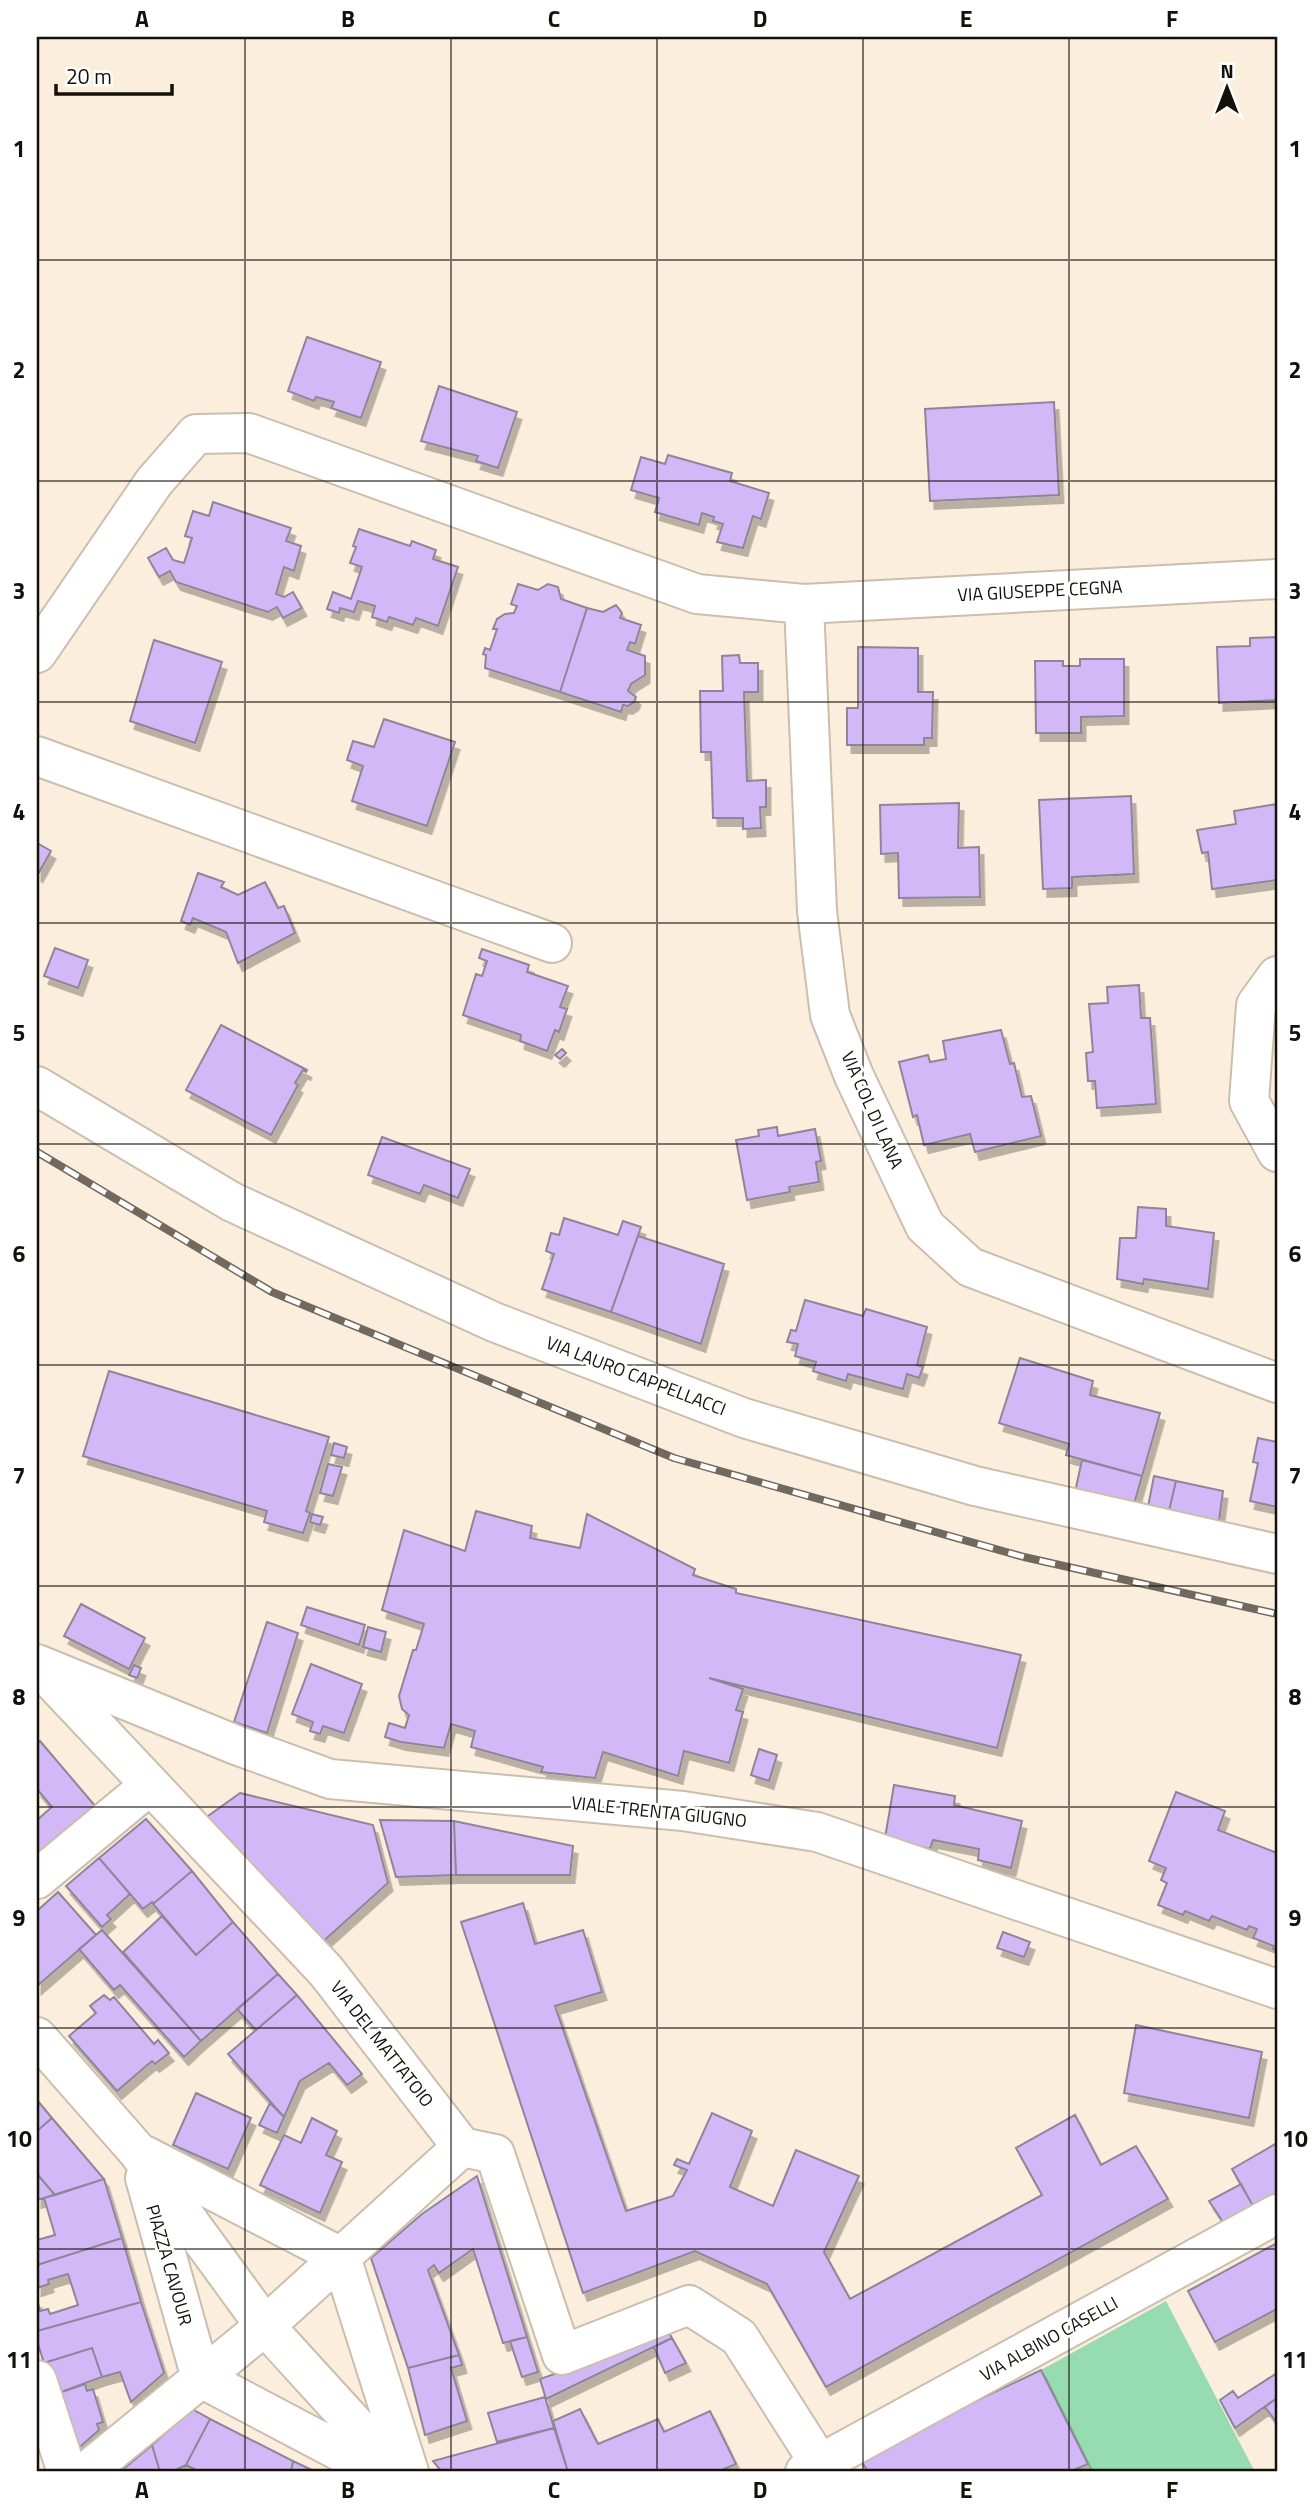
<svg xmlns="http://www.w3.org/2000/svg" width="1314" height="2509" font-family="'Titillium Web',sans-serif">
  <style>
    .green { fill: #97dcb1 }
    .building { fill: #d3b8f8; stroke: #8d8698; stroke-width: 2; filter: url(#shadow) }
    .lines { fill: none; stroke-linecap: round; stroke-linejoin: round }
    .minor-casing { stroke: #ccbeae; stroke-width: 42 }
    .minor { stroke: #fff; stroke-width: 38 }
    .rail-casing { stroke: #71695e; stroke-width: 8 }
    .rail { stroke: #fff; stroke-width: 5; stroke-dasharray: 16; stroke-linecap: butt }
    .grid { fill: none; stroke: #14100a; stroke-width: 2; stroke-opacity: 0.55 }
    .labels { text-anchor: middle; stroke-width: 6; stroke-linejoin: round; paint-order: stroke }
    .street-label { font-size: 18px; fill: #14100a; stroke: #fff }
    .neatline { fill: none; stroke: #14100a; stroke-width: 2.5 }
    .grid-label { font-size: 23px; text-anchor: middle; font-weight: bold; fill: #14100a }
  </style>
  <defs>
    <filter id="shadow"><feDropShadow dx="4.5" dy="8" stdDeviation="0" flood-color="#0004"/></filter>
  </defs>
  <rect width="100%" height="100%" fill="#fceedd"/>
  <path class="green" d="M1166,2301L1255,2472H1092L1041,2370Z"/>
  <path class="building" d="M307,337L381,362L361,418L331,408L334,402L316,397L314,401L288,391Z
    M439,386L517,412L498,468L476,461L478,456L421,441Z
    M1054,402L1059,495L930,501L925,409Z
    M668,455L732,473L730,481L769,493L761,519L753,516L743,548L717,542L723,524L713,521L714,517L702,513L699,525L655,512L659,498L631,490L641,457L665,464Z
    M213,502L291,528L286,541L301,546L294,571L284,567L276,594L284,597L293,592L302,608L283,618L277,607L268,612L176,582L170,571L159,577L148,558L166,548L173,560L184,563L192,538L185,536L193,511L209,516Z
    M359,529L410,546L412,541L436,550L433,559L458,567L438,626L416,618L413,625L389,617L387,622L372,617L375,606L358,601L354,612L340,608L339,613L327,609L333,592L351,599L362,567L350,563L356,547L353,546Z
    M518,584L538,590L548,584L558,587L561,599L587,608L560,692L485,668L486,655L483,654L485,648L490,650L497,629H493L497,619L505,614L514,613L517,606L511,604Z
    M616,605L622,613L620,618L641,625L635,644L630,642L627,650L645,656V675L631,684L628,691L636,697L634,702L628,706L623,705L621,712L560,692L587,608L603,612Z
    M1277,637V700L1219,703L1217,647L1250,646V638Z
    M154,640L222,662L195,743L130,721Z
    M858,647L918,648V692H933L932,738H924V745H847V708H858Z
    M739,655L740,663H758V692H744L747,781L766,780V807H760L761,828L743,829V818H713L711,752H701L700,691H723L722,656Z
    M1080,659H1124V716L1081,717V733H1036L1035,661H1063V666H1080Z
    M384,719L455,742L427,826L352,801L363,766L347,760L353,741L374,747Z
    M1131,796L1134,874L1072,877V888L1043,889L1039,800Z
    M959,803L958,848L979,847L980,897L899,898L898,853L881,854L880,805Z
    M1277,804V880L1212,889L1208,852L1202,853L1197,830L1236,824L1234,811Z
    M37,843L51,851L38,874L37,873Z
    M198,873L224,882L221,887L238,895L265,882L278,908L284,906L295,933L238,963L226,932L193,918L190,925L181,921Z
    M55,948L88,960L78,988L44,976Z
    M482,949L529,965L527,972L568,986L560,1007L567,1009L559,1032L555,1030L547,1051L520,1041L521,1035L463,1015L476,974L482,976L487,961L479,958Z
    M1139,985L1141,1018H1150L1156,1104L1097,1108L1095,1081H1088L1086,1053L1093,1052L1089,1004L1108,1003L1107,987Z
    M221,1025L307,1070L306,1072L303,1070L295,1083L298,1085L271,1135L186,1090Z
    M1001,1030L1010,1064L1014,1063L1022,1097L1031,1096L1041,1136L975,1152L970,1134L924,1145L917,1115L913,1117L899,1062L928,1055L930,1062L946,1059L943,1041Z
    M562,1049L566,1053L560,1059L555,1055Z
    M777,1127L778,1136L815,1129L821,1161L816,1162L819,1182L789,1187L790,1192L747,1200L736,1140L759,1136L758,1130Z
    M382,1137L470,1169L458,1198L424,1185L420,1194L368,1175Z
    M1138,1207L1166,1209V1226L1214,1233L1208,1289L1144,1279L1143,1284L1117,1279L1120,1238H1136Z
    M564,1218L618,1235L623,1221L641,1227L611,1312L542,1289L554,1254L546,1251L551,1233L559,1235Z
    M638,1236L724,1264L701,1344L611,1312Z
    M805,1300L863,1316L866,1309L927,1327L917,1365L923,1367L919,1378L907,1374L903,1389L848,1374L846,1381L813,1371L816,1362L795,1356L798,1344L787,1342L791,1330L796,1331Z
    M1020,1358L1093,1381L1090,1395L1160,1413L1142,1476L1066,1455L1069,1444L999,1423Z
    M109,1371L329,1437L306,1511L310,1513L303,1533L264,1522L267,1511L83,1456Z
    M1258,1438L1277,1442V1507L1250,1501L1258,1463L1253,1462Z
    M334,1443L347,1447L344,1458L331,1455Z
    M1082,1460L1142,1476L1134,1504L1075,1492Z
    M328,1464L342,1467L333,1496L320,1493Z
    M1154,1476L1176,1481L1169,1511L1148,1507Z
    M1176,1481L1223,1491L1219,1521L1169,1511Z
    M476,1511L532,1526L530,1538L580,1548L587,1514L695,1569L693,1575L736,1589V1593L1021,1655L997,1748L709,1678L743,1689L736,1710L743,1712L729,1763L684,1751L678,1776L603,1752L595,1778L541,1772L543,1767L471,1747L475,1731L451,1724L444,1748L401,1742L385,1737L389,1723L405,1728L409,1715L402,1709L399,1696L413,1650H416L424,1624L382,1610L404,1530L465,1551Z
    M312,1514L323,1517L320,1525L310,1522Z
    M81,1604L145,1638L129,1669L64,1636Z
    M307,1607L365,1625L359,1645L301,1625Z
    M267,1622L298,1633L267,1733L234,1722Z
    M368,1627L386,1632L381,1652L363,1647Z
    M311,1664L362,1684L344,1733L323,1726L320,1734L310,1731L313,1722L292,1714Z
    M134,1665L141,1668L137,1678L129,1675Z
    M40,1741L96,1807L37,1858V1820L52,1807L37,1789V1744Z
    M759,1749L777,1755L769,1781L751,1775Z
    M894,1785L955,1796L954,1805L1022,1821L1011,1868L978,1860L979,1849L933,1840L930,1849L885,1838Z
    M1176,1792L1225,1811L1218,1830L1277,1853V1951L1273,1949L1274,1946L1253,1938L1257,1929L1249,1926L1247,1930L1212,1916L1209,1921L1185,1911L1183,1915L1158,1905L1167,1883L1161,1880L1166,1868L1149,1861Z
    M240,1793L373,1825L388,1883L318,1946L204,1819Z
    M146,1819L192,1871L153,1904L152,1902L143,1909L99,1858Z
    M380,1820L454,1821L456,1875L396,1877Z
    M454,1821L573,1846L570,1875H456Z
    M99,1858L130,1894L107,1915L111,1919L102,1927L66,1886Z
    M192,1871L233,1922L196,1955L153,1904Z
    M58,1892L96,1935L37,1986V1911Z
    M523,1903L535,1944L583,1930L602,1992L555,2006L626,2211L673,2196L687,2170L674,2165L677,2159L689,2164L712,2113L752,2131L730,2187L773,2206L796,2150L859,2176L824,2252L850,2299L1042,2195L1016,2148L1075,2115L1101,2165L1136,2146L1168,2199L826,2387L767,2284L695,2251L583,2293L461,1922Z
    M162,1916L196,1955L233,1922L278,1974L201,2041L123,1952Z
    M102,1930L201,2041L184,2057L120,1985L114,1990L79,1949Z
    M1003,1932L1030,1942L1024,1957L997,1948Z
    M278,1974L297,1995L256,2030L237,2009Z
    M104,1995L110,2000L114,1997L154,2044L158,2040L169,2053L155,2064L152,2061L117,2091L69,2036L96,2013L90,2006Z
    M297,1995L362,2074L347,2085L329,2063L300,2081L284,2117L228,2054Z
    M1136,2025L1262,2052L1249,2118L1124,2093Z
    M196,2093L251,2118L228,2169L173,2145Z
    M37,2100L52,2118L37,2131Z
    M270,2103L284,2117L277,2133L259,2125Z
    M52,2118L104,2179L55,2195L37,2174V2131Z
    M312,2118L337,2131L326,2155L342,2162L320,2213L260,2185L284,2135L301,2143Z
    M1277,2143V2193L1253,2206L1232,2169Z
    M37,2175H38L55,2195L37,2200Z
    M477,2176L527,2337L503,2343L473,2249L439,2273L434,2265L428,2270L459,2355L408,2368L371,2258L422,2214Z
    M104,2179L122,2238L37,2265V2240L55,2235L44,2198Z
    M1241,2184L1253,2206L1223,2222L1209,2201Z
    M122,2238L141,2302L37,2331V2299L40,2311L48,2309L50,2314L78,2305L68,2274L48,2280L49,2284L37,2288V2265Z
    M1277,2243V2309L1215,2342L1188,2291Z
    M141,2302L164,2373L131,2402L120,2372L102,2377L92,2348L44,2363L37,2341V2331Z
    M669,2333L672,2338L546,2399L540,2379Z
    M527,2337L538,2372L522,2377L510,2341Z
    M672,2338L686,2363L665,2373L654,2347Z
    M92,2348L102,2377L53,2395L44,2363Z
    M459,2355L462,2365L451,2368L467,2421L425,2435L408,2368Z
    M1041,2370L1088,2464L1069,2472H868L859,2457Z
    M1277,2373V2398L1235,2428L1220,2400L1233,2391L1238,2398Z
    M85,2384L87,2391L93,2389L103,2422L97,2424L99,2430L73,2453L53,2395Z
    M545,2397L554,2428L497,2442L488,2413Z
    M1277,2398V2423L1265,2407Z
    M192,2409L210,2419L186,2465L172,2472H160L152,2445Z
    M580,2409L598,2444L658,2419L664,2432L710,2411L736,2464L717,2472H568L553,2421Z
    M210,2419L293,2461L291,2472H200L186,2465Z
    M554,2428L568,2472H442L433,2461Z
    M152,2445L160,2472H120Z
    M293,2461L316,2472H291Z"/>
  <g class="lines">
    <defs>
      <path id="minor" d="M804,604L817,911L830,1015L854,1076L925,1226L970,1267L1277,1383
        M37,653L154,482L196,434L249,433L697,594L804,604L1277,579
        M37,756L552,943
        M1277,976L1256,1005L1249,1101L1277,1152
        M37,1086L232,1202L494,1322L744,1418L975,1486L1277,1554
        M37,1664L236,1745L330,1779L683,1811L817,1832L1277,1989
        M45,1673L326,1971L462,2147L495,2154L562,2355L689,2305L739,2337L825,2472
        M37,1879L149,1786
        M37,2037L138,2152L265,2326L398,2472
        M146,2156L341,2257L409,2472
        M145,2178L201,2378L379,2472
        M37,2380L67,2472
        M86,2472L265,2326L462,2147
        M805,2472L1277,2214"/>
    </defs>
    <use href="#minor" class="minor-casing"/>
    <use href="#minor" class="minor"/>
    <defs>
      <path id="rail" d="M37,1152L272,1292L674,1458L1024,1557L1277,1614"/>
    </defs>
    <use href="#rail" class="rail-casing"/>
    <use href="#rail" class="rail"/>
  </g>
  <path class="grid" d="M245,37V2472M451,37V2472M657,37V2472M863,37V2472M1069,37V2472M37,260H1277M37,481H1277M37,702H1277M37,923H1277M37,1144H1277M37,1365H1277M37,1586H1277M37,1807H1277M37,2028H1277M37,2249H1277"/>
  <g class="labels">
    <g class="street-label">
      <text transform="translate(1040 591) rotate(-3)" y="6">VIA GIUSEPPE CEGNA</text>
      <text transform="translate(872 1110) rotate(66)" y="6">VIA COL DI LANA</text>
      <text transform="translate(636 1376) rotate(21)" y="6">VIA LAURO CAPPELLACCI</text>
      <text transform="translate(659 1812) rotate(6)" y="6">VIALE TRENTA GIUGNO</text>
      <text transform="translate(382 2044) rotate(52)" y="6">VIA DEL MATTATOIO</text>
      <text transform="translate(169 2265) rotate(74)" y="6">PIAZZA CAVOUR</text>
      <text transform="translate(1049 2339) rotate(-29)" y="6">VIA ALBINO CASELLI</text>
    </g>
  </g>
  <rect width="1314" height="2509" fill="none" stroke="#ffffff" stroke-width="77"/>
  <g transform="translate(1227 88)" stroke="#ffffff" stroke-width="5" paint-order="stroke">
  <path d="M0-5L12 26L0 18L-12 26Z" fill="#14100a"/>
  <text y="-10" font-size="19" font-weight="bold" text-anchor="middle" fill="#14100a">N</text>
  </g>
  <path d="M56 84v10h116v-10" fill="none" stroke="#14100a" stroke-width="3.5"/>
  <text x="66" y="84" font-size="21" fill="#14100a" stroke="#ffffff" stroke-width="5" paint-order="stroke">20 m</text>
  <rect x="38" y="38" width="1238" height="2432" class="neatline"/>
  <g class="grid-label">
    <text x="142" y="27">A</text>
    <text x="348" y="27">B</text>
    <text x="554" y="27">C</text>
    <text x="760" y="27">D</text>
    <text x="966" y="27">E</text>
    <text x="1172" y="27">F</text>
    <text x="19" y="157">1</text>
    <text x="1295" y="157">1</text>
    <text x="19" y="378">2</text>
    <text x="1295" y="378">2</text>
    <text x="19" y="599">3</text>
    <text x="1295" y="599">3</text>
    <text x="19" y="820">4</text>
    <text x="1295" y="820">4</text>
    <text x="19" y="1041">5</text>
    <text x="1295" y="1041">5</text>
    <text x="19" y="1262">6</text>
    <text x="1295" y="1262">6</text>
    <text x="19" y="1484">7</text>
    <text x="1295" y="1484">7</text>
    <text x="19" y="1705">8</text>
    <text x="1295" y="1705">8</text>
    <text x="19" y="1926">9</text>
    <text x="1295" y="1926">9</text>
    <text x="19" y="2147">10</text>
    <text x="1295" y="2147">10</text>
    <text x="19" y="2368">11</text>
    <text x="1295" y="2368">11</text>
    <text x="142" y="2498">A</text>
    <text x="348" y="2498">B</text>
    <text x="554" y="2498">C</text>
    <text x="760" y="2498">D</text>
    <text x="966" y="2498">E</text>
    <text x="1172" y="2498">F</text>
  </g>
</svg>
